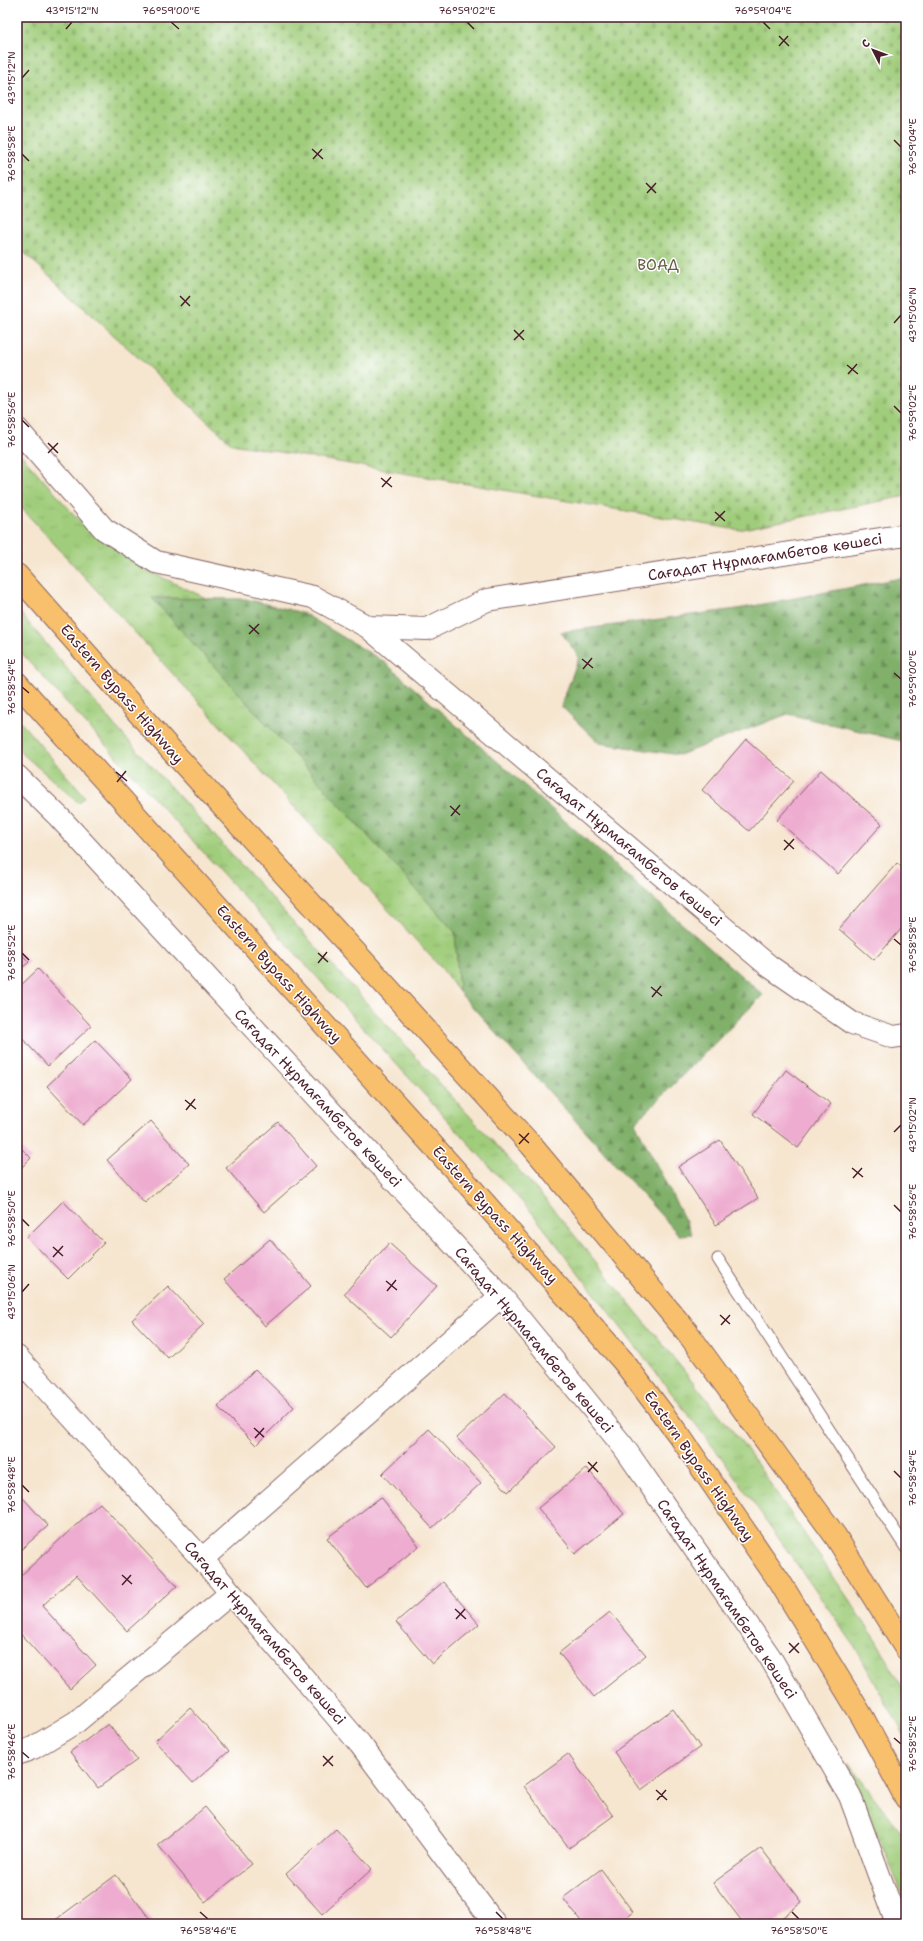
<svg xmlns="http://www.w3.org/2000/svg" width="923" height="1941" font-family="'Shantell Sans',sans-serif">
  <style>
    .grass { fill: url(#grass-tufts); stroke: #757653 }
    .forest { fill: url(#forest-firs); stroke: #65684b }
    .cemetery { fill: url(#cemetery-stones); stroke: #757653 }
    .building { fill: #eeadd0 }
    .lines { fill: none; stroke-linecap: round; stroke-linejoin: round }
    .service-casing { stroke: #866565; stroke-width: 13 }
    .minor-casing { stroke: #866565; stroke-width: 24 }
    .primary-casing { stroke: #866565; stroke-width: 24 }
    .service { stroke: #fff; stroke-width: 11 }
    .minor { stroke: #fff; stroke-width: 22 }
    .primary { stroke: #f8bf6c; stroke-width: 22 }
    .ticks { fill: none; stroke: #4a1f2b; stroke-width: 1.5 }
    .labels { text-anchor: middle; stroke-width: 3; stroke-linejoin: round; paint-order: stroke }
    .park-label { font-size: 15px; fill: #685c47; stroke: #fff }
    .street-label { font-size: 15px; fill: #4a1f2b; stroke: #fff }
    .neatline { fill: none; stroke: #4a1f2b; stroke-width: 1.5 }
    .ticks-label { font-size: 10px; text-anchor: middle; fill: #4a1f2b }
  </style>
  <defs>
    <pattern id="grass-tufts" width="24" height="20" patternUnits="userSpaceOnUse"><rect width="24" height="20" fill="#a0cd7b"/><path d="M3 7l-1-3M5 7V3M7 7l1-3M15 17l-1-3M17 17v-4M19 17l1-3" fill="none" stroke="#8bb06a"/></pattern>
    <pattern id="forest-firs" width="22" height="20" patternUnits="userSpaceOnUse"><rect width="22" height="20" fill="#80b06b"/><path d="M5 1l3.5 6h-7zM16 11l3.5 6h-7z" fill="#6b8f58"/></pattern>
    <pattern id="cemetery-stones" width="16" height="16" patternUnits="userSpaceOnUse"><rect width="16" height="16" fill="#a0cd7b"/><path d="M2 7V4a2 2 0 0 1 4 0v3zM10 15v-3a2 2 0 0 1 4 0v3z" fill="#8bb06a"/></pattern>
  </defs>
  <rect width="100%" height="100%" fill="#fff"/>
  <filter id="ink" filterUnits="userSpaceOnUse"><feTurbulence type="fractalNoise" baseFrequency=".025" numOctaves="2"/><feDisplacementMap in="SourceGraphic" scale="8" xChannelSelector="R" yChannelSelector="G"/><feConvolveMatrix kernelMatrix="1 2 1 2 8 2 1 2 1" color-interpolation-filters="sRGB"/></filter>
  <filter id="wash" filterUnits="userSpaceOnUse"><feTurbulence type="fractalNoise" baseFrequency=".012" numOctaves="4" result="noise"/><feDisplacementMap in="SourceGraphic" scale="16" xChannelSelector="R" yChannelSelector="G"/><feGaussianBlur stdDeviation="0.9" result="paint"/><feColorMatrix in="noise" values="0 0 0 0 0 0 0 0 0 0 0 0 0 0 0 0 0 1.4 0 .05"/><feComposite in="paint" operator="in"/></filter>
  <g filter="url(#wash)">
    <rect width="100%" height="100%" fill="#f6e6d0"/>
    <path class="grass" d="M17,450L78,519L140,567L208,599L153,598L455,932L459,992L443,970L17,503Z
      M17,609L115,726L545,1199L744,1445L875,1638L906,1694V1738L854,1645L724,1461L533,1214L17,648Z
      M17,718L85,797L79,803L17,749Z
      M848,1763L897,1827L906,1847V1903Z"/>
    <path class="forest" d="M906,577V742L788,714L679,755L599,743L561,706L579,657L561,632L737,609Z
      M152,598L246,599L303,613L383,661L763,995L635,1123L692,1234L679,1235L459,992L455,932Z"/>
    <path class="cemetery" d="M17,17H906V496L738,530L232,444L17,246Z"/>
    <g id="blocks">
      <path class="building" d="M746,739L794,781L749,831L702,790Z
        M821,770L882,824L838,874L777,820Z
        M897,863L906,871V930L903,927L874,960L839,929Z
        M17,949L29,962L17,972Z
        M38,969L91,1026L48,1066L17,1033V989Z
        M95,1040L132,1079L83,1125L47,1086Z
        M786,1070L831,1104L798,1148L753,1114Z
        M151,1121L189,1164L145,1203L107,1160Z
        M278,1122L316,1166L264,1212L226,1168Z
        M720,1140L758,1198L716,1225L678,1167Z
        M17,1144L31,1158L17,1172Z
        M63,1201L104,1243L68,1279L27,1237Z
        M270,1239L311,1286L265,1326L224,1279Z
        M389,1243L437,1286L391,1337L344,1294Z
        M168,1286L204,1324L168,1358L132,1320Z
        M255,1369L294,1407L256,1445L218,1407Z
        M505,1393L556,1447L508,1492L457,1438Z
        M429,1429L481,1483L432,1528L382,1474Z
        M587,1468L624,1514L575,1554L538,1508Z
        M17,1491L48,1526L17,1553Z
        M381,1497L419,1546L366,1588L327,1538Z
        M100,1503L177,1586L127,1631L76,1575L42,1606L96,1665L70,1689L17,1630V1579Z
        M443,1582L479,1624L432,1664L396,1622Z
        M610,1612L646,1655L594,1697L559,1653Z
        M190,1708L229,1751L193,1783L155,1741Z
        M673,1709L700,1747L641,1790L614,1752Z
        M108,1724L137,1760L98,1788L70,1752Z
        M568,1754L613,1816L569,1848L524,1786Z
        M205,1807L252,1864L205,1902L158,1845Z
        M336,1829L372,1869L322,1914L286,1874Z
        M761,1848L802,1902L774,1924H744L713,1883Z
        M601,1869L633,1912L617,1924H583L563,1898Z
        M116,1875L154,1924H50Z"/>
    </g>
  </g>
  <g filter="url(#ink)">
    <use href="#blocks" fill-opacity="0" stroke="#866565" stroke-width="1"/>
    <g class="lines">
      <defs>
        <path id="service" d="M718,1259L906,1548"/>
        <path id="minor" d="M17,429L104,529L156,562L313,597L368,627L769,966L852,1023L893,1037L906,1035
          M368,627L427,629L487,600L906,535
          M17,776L59,817L501,1296L623,1446L770,1657L850,1796L897,1924
          M17,1357L202,1559L360,1744L495,1924
          M202,1559L501,1296
          M17,1754L33,1748L76,1722L231,1593"/>
        <path id="primary" d="M17,575L172,751L531,1145L687,1332L836,1537L906,1649
          M17,683L481,1199L623,1361L681,1438L780,1582L863,1718L906,1798"/>
      </defs>
      <use href="#service" class="service-casing"/>
      <use href="#minor" class="minor-casing"/>
      <use href="#primary" class="primary-casing"/>
      <use href="#service" class="service"/>
      <use href="#minor" class="minor"/>
      <use href="#primary" class="primary"/>
    </g>
  </g>
  <path class="ticks" d="M171,22L179,29M467,22L474,29M763,22L770,29M66,29L72,22M779,36L789,46M779,46L788,36M22,78L29,70M894,140L901,147M312,149L323,159M22,154L29,161M313,159L322,149M646,183L656,193M647,193L656,183M180,296L190,306M181,306L190,296M894,323L901,315M514,330L524,340M514,340L524,330M847,365L858,374M848,374L857,364M894,406L901,413M22,420L29,427M48,443L58,453M48,453L58,443M381,478L392,487M382,487L391,477M715,512L725,521M715,521L725,511M249,625L259,634M249,634L259,624M582,659L593,668M583,669L592,658M894,673L901,679M22,687L29,693M116,772L127,781M117,782L126,771M450,806L460,815M451,816L460,805M784,840L794,849M784,850L794,839M894,939L901,945M22,953L29,960M318,953L328,962M318,963L327,952M651,987L662,996M652,997L661,986M185,1100L196,1109M186,1110L195,1099M894,1132L901,1125M519,1134L529,1143M519,1144L529,1133M852,1168L863,1177M853,1178L862,1168M894,1205L901,1212M22,1219L29,1226M53,1247L63,1256M53,1257L63,1246M386,1281L397,1290M387,1291L396,1280M22,1292L29,1284M720,1315L730,1324M721,1325L730,1315M254,1428L264,1437M255,1438L264,1428M588,1462L598,1472M894,1471L901,1478M588,1472L597,1462M22,1485L29,1492M122,1575L132,1584M122,1585L131,1575M455,1609L466,1619M456,1619L465,1609M789,1643L799,1653M789,1653L799,1643M894,1738L901,1744M22,1752L29,1758M323,1756L333,1766M323,1766L333,1756M656,1790L667,1800M657,1800L666,1790M200,1912L208,1919M496,1912L503,1919M792,1912L799,1919"/>
  <g class="labels">
    <g class="park-label">
      <text x="658" y="270">ВОАД</text>
    </g>
    <g class="street-label">
      <text transform="translate(765 557) rotate(-9)" y="5">Сағадат Нұрмағамбетов көшесі</text>
      <text transform="translate(122 694) rotate(49)" y="5">Eastern Bypass Highway</text>
      <text transform="translate(629 847) rotate(40)" y="5">Сағадат Нұрмағамбетов көшесі</text>
      <text transform="translate(279 974) rotate(48)" y="5">Eastern Bypass Highway</text>
      <text transform="translate(318 1098) rotate(47)" y="5">Сағадат Нұрмағамбетов көшесі</text>
      <text transform="translate(495 1215) rotate(48)" y="5">Eastern Bypass Highway</text>
      <text transform="translate(534 1340) rotate(50)" y="5">Сағадат Нұрмағамбетов көшесі</text>
      <text transform="translate(699 1466) rotate(55)" y="5">Eastern Bypass Highway</text>
      <text transform="translate(727 1599) rotate(56)" y="5">Сағадат Нұрмағамбетов көшесі</text>
      <text transform="translate(265 1633) rotate(49)" y="5">Сағадат Нұрмағамбетов көшесі</text>
    </g>
  </g>
  <rect width="923" height="1941" fill="none" stroke="#fff" stroke-width="44"/>
  <g transform="translate(873 50) rotate(312)" stroke="#ffffff" stroke-width="3" paint-order="stroke">
  <path d="M0-3L7 15L0 10L-7 15Z" fill="#4a1f2b"/>
  <text y="-6" font-size="11" font-weight="bold" text-anchor="middle" fill="#4a1f2b">С</text>
  </g>
  <rect x="22" y="22" width="879" height="1897" class="neatline"/>
  <g class="ticks-label">
    <text x="72" y="14">43°15'12"N</text>
    <text x="171" y="14">76°59'00"E</text>
    <text x="467" y="14">76°59'02"E</text>
    <text x="763" y="14">76°59'04"E</text>
    <text transform="translate(11 78) rotate(-90)" y="4">43°15'12"N</text>
    <text transform="translate(912 147) rotate(-90)" y="4">76°59'04"E</text>
    <text transform="translate(11 154) rotate(-90)" y="4">76°58'58"E</text>
    <text transform="translate(912 315) rotate(-90)" y="4">43°15'06"N</text>
    <text transform="translate(912 413) rotate(-90)" y="4">76°59'02"E</text>
    <text transform="translate(11 420) rotate(-90)" y="4">76°58'56"E</text>
    <text transform="translate(912 679) rotate(-90)" y="4">76°59'00"E</text>
    <text transform="translate(11 687) rotate(-90)" y="4">76°58'54"E</text>
    <text transform="translate(912 945) rotate(-90)" y="4">76°58'58"E</text>
    <text transform="translate(11 953) rotate(-90)" y="4">76°58'52"E</text>
    <text transform="translate(912 1125) rotate(-90)" y="4">43°15'02"N</text>
    <text transform="translate(912 1212) rotate(-90)" y="4">76°58'56"E</text>
    <text transform="translate(11 1219) rotate(-90)" y="4">76°58'50"E</text>
    <text transform="translate(11 1292) rotate(-90)" y="4">43°15'06"N</text>
    <text transform="translate(912 1478) rotate(-90)" y="4">76°58'54"E</text>
    <text transform="translate(11 1485) rotate(-90)" y="4">76°58'48"E</text>
    <text transform="translate(912 1744) rotate(-90)" y="4">76°58'52"E</text>
    <text transform="translate(11 1752) rotate(-90)" y="4">76°58'46"E</text>
    <text x="208" y="1934">76°58'46"E</text>
    <text x="503" y="1934">76°58'48"E</text>
    <text x="799" y="1934">76°58'50"E</text>
  </g>
</svg>
